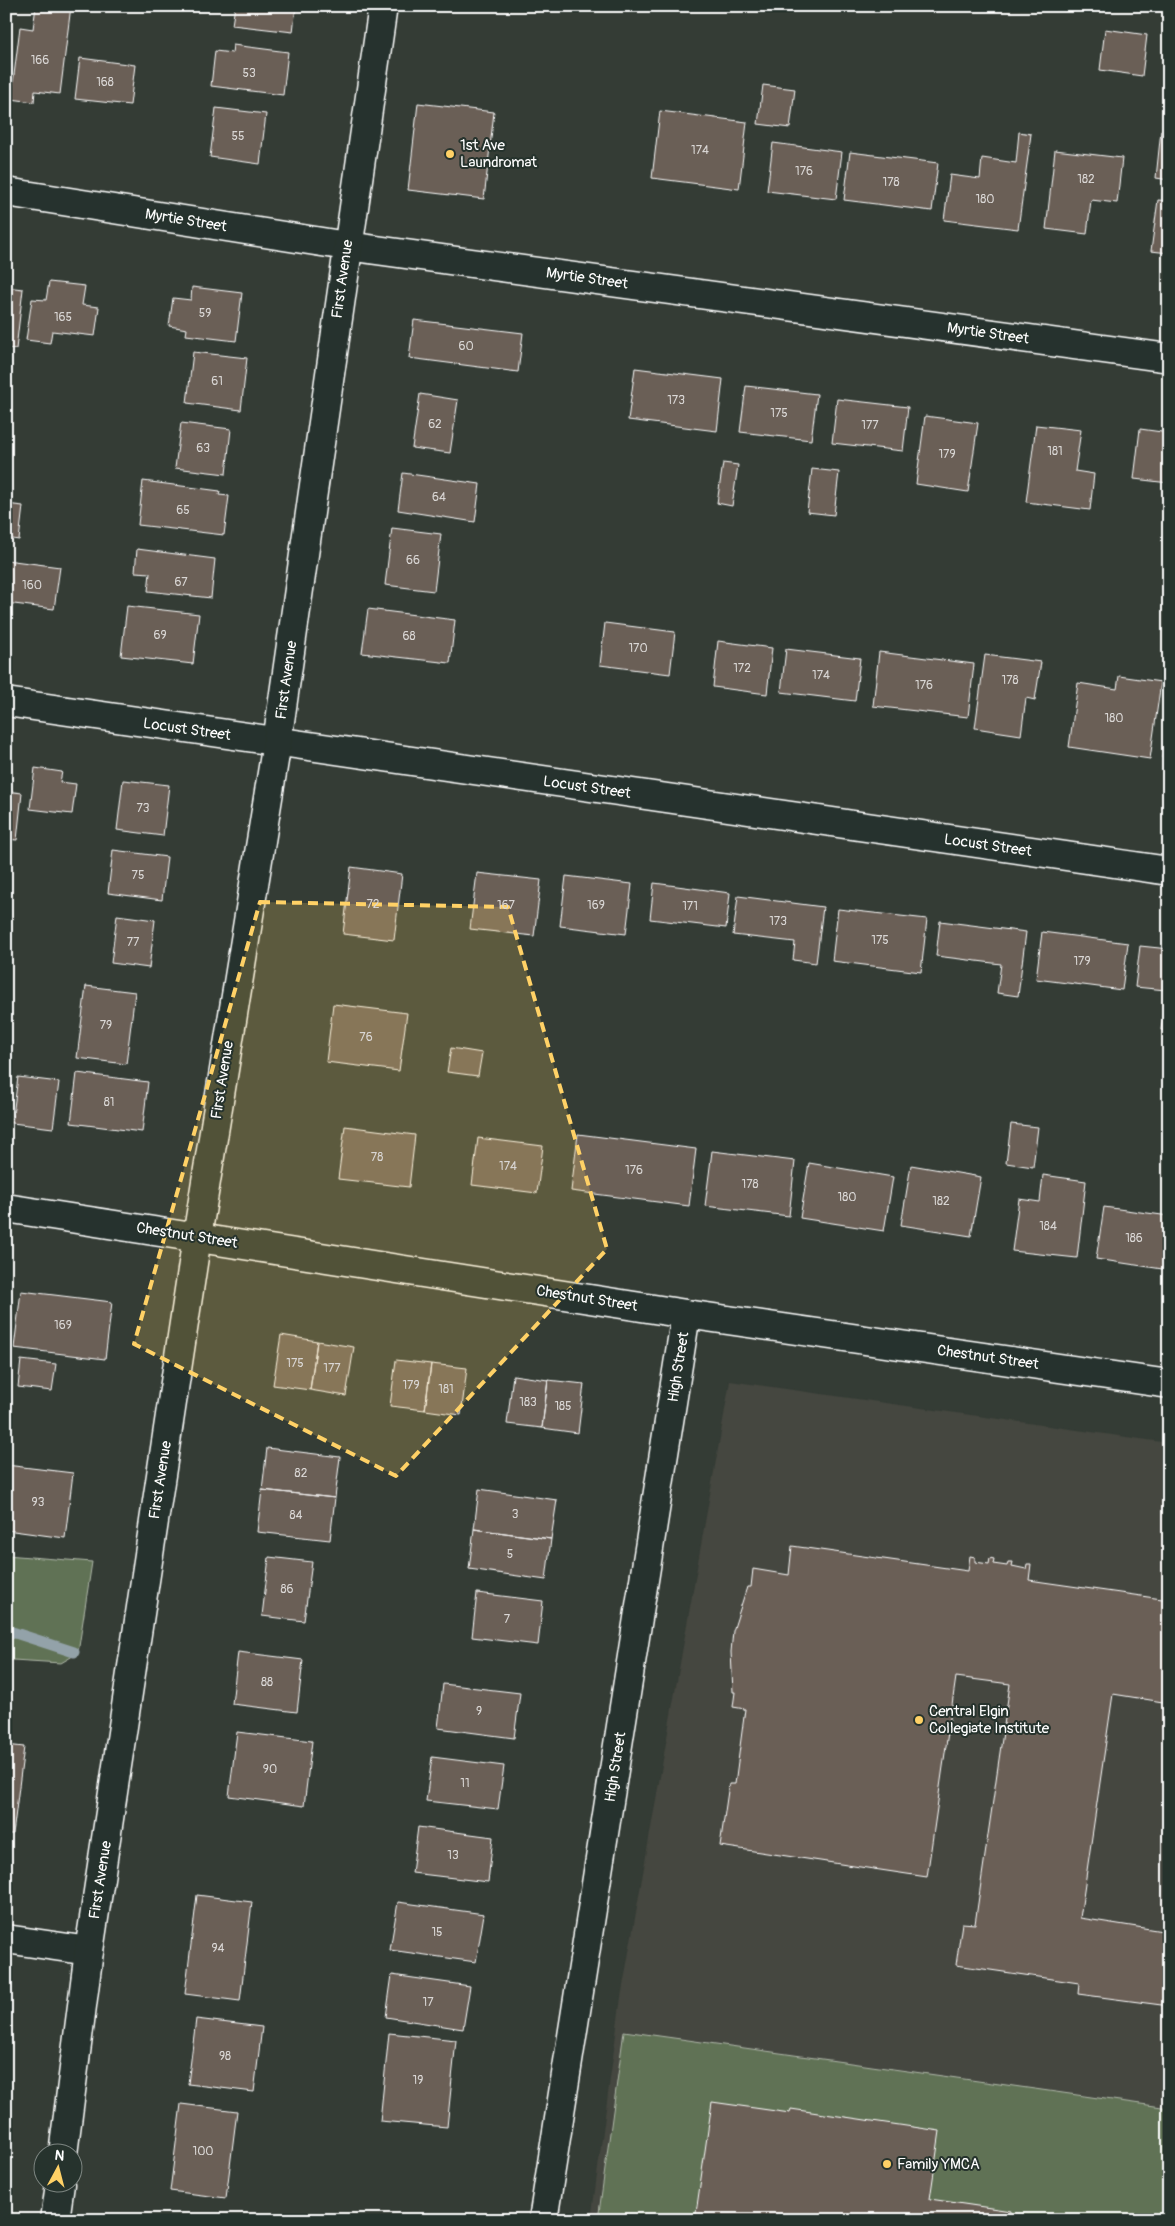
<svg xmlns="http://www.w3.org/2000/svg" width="1175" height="2226" font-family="Pangolin,sans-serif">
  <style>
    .built { fill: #44463f }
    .green { fill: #607255; stroke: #b0b8aa }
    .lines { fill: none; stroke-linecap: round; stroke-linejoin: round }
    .stream { stroke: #93a2a9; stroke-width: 11 }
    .building { fill: #6b5f57; stroke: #fff }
    .minor-casing { stroke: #fff; stroke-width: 31 }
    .tertiary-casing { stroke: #fff; stroke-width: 31 }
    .secondary-casing { stroke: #fff; stroke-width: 31 }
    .minor { stroke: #26332d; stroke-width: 28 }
    .tertiary { stroke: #26332d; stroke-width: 28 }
    .secondary { stroke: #26332d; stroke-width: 28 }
    .marked { fill: #ffd166; fill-opacity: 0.2; stroke: #ffd166; stroke-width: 4; stroke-dasharray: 10 6; stroke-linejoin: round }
    .poi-dot { fill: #ffd166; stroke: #26332d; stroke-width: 2 }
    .labels { text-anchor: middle; stroke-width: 4; stroke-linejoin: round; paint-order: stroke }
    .number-label { font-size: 12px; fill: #dad7d5 }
    .poi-label { font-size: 15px; fill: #fff; stroke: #26332d; text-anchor: start }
    .street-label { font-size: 15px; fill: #fff; stroke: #26332d }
  </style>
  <rect width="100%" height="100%" fill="#343c35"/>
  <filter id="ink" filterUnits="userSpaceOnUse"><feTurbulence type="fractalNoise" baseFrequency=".02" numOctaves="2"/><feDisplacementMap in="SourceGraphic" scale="10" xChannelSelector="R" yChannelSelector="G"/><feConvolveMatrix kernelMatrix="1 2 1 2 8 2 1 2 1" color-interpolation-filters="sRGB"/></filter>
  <g filter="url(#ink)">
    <path class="built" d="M730,1381L1169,1443V2220H591L621,1997Z"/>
    <path class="green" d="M6,1555L92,1562L78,1653L61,1663L13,1660L6,1663Z
      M624,2031L1169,2108V2220H598Z"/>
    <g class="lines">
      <path class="stream" d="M6,1630L74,1652"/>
    </g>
    <path class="building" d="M36,6H71L60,94L35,91L34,102L11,99L20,27L33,29Z
      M235,6H296L293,32L232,25Z
      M1105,29L1147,35L1142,76L1100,70Z
      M233,45L288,52L283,95L211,86L215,51L232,53Z
      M80,58L135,65L130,105L75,99Z
      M763,85L795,89L790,128L758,124Z
      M418,103L494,112L484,199L408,190Z
      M216,108L266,114L260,164L210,157Z
      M660,111L747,122L739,189L652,178Z
      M1161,130L1169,131V180L1156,178Z
      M1019,132L1031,134L1018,229L944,220L950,175L980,179L982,158L1016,163Z
      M773,143L842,152L836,199L767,191Z
      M1055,150L1122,158L1117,203L1091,200L1087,234L1046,229Z
      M850,152L938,163L932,211L844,200Z
      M1158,200L1169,201V253L1151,251Z
      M49,282L85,286L82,305L99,307L95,336L52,331L50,343L26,340L32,299L46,300Z
      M6,287L23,289L16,349L6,348Z
      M192,287L242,293L236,341L186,335L187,329L169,326L173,298L191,300Z
      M414,320L523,333L518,372L409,358Z
      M193,352L247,358L241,410L187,403Z
      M635,368L723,379L717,431L628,420Z
      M746,386L817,394L811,440L740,432Z
      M420,394L458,400L450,453L412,448Z
      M837,399L908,407L903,451L832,443Z
      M925,416L978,423L968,492L916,484Z
      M181,423L231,429L226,474L175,468Z
      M1036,425L1081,430L1075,471L1094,474L1090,510L1026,502Z
      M1140,429L1169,433V483L1134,479Z
      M723,463L738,465L732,506L717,503Z
      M812,469L839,472L834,515L807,512Z
      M403,473L480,484L475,522L398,510Z
      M143,481L220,491L219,495L229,496L224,535L138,525Z
      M6,504L23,506L19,540L6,538Z
      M392,528L441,534L434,591L385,585Z
      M137,549L215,559L211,598L148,591L150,573L135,572Z
      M6,560L60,567L54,609L6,603Z
      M127,606L199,614L193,664L121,656Z
      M368,609L455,620L450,663L362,653Z
      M605,623L675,632L670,674L600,665Z
      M718,641L772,648L767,694L713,687Z
      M786,649L860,658L855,701L781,692Z
      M879,652L974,664L968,717L873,706Z
      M985,655L1041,662L1035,700L1026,698L1021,735L975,728Z
      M1119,676L1161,682L1150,759L1069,747L1078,683L1117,689Z
      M1169,705V759L1162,758Z
      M35,768L62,772L60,782L76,784L72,814L30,809Z
      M123,780L169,785L163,836L117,830Z
      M6,791L22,793L17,840L6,839Z
      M113,850L167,857L162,900L108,893Z
      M351,867L402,874L394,940L343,934Z
      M477,873L541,880L534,936L470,929Z
      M566,876L632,884L626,934L560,926Z
      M654,883L730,893L726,928L650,919Z
      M738,896L823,907L816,963L793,960L795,942L733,935Z
      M838,909L927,919L921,972L832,961Z
      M117,915L155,920L149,968L111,963Z
      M940,921L1026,932L1018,996L997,993L1001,964L936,956Z
      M1042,932L1128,943L1122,990L1036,979Z
      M1140,946L1169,949V1031L1161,1030L1166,990L1135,987Z
      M86,986L135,992L126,1064L77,1058Z
      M333,1004L407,1013L399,1071L326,1062Z
      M451,1048L482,1053L478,1076L447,1072Z
      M77,1073L148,1082L142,1132L71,1123Z
      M18,1077L59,1082L53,1128L12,1123Z
      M1011,1124L1038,1127L1033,1167L1006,1163Z
      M345,1126L415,1135L409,1187L338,1179Z
      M578,1134L696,1149L689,1206L571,1191Z
      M478,1138L543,1146L537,1193L472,1185Z
      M712,1151L795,1161L789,1216L705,1206Z
      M809,1163L893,1177L884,1231L800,1218Z
      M911,1165L981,1177L971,1236L901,1225Z
      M1043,1175L1086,1181L1077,1258L1012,1251L1019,1199L1040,1202Z
      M1104,1207L1169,1216V1270L1096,1259Z
      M21,1291L112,1302L105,1359L14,1348Z
      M281,1335L317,1341L310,1390L273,1385Z
      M317,1341L354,1347L346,1396L310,1390Z
      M21,1360L56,1364L52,1391L18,1387Z
      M396,1360L431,1364L425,1410L390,1406Z
      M431,1364L467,1368L461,1415L425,1410Z
      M513,1375L548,1380L542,1428L507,1424Z
      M548,1380L584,1384L578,1433L542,1428Z
      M267,1448L340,1457L335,1498L262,1490Z
      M6,1465L73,1473L65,1538L6,1530Z
      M479,1489L557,1500L551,1539L474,1529Z
      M262,1490L335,1498L330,1540L257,1532Z
      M474,1529L551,1539L546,1580L469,1569Z
      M792,1546L968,1571L970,1556L975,1557V1562L989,1564L990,1558L994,1559L993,1564L1007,1566L1008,1562H1013L1012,1566L1026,1569L1027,1564H1031L1029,1580L1169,1600V1703L1113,1694L1080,1918L1169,1932V2006L1078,1994L1079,1983L956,1965L962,1923L975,1924L1010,1684L956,1677L927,1877L720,1846L729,1784H735L745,1709L733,1707L735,1692H733L731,1652L733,1631L747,1587H751L753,1569L789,1575Z
      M269,1557L312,1562L304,1621L262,1616Z
      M477,1593L543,1601L538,1645L472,1637Z
      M238,1652L303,1660L297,1712L232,1704Z
      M443,1684L520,1693L514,1738L438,1728Z
      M237,1732L312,1741L304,1806L229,1796Z
      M6,1745L24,1747L13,1834H6Z
      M432,1757L504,1766L498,1809L426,1801Z
      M418,1827L493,1837L488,1882L412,1873Z
      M197,1895L252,1902L240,2001L185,1994Z
      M398,1902L484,1914L476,1962L390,1950Z
      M392,1975L470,1986L463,2029L386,2017Z
      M196,2019L262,2027L254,2092L188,2084Z
      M389,2033L456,2040L447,2127L380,2121Z
      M712,2102L790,2113L791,2109L940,2131L930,2199L1011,2211L1010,2220H695Z
      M181,2104L237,2111L226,2198L170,2191Z"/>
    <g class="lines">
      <defs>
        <path id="minor" d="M6,192L347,246L1169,358
          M6,702L1169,871
          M6,1939L89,1951
          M543,2220L686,1314"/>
        <path id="tertiary" d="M6,1208L686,1314L1169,1384"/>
        <path id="secondary" d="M63,2154L89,1951L197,1237L277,742L383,6
          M55,2220L60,2184"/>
      </defs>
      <use href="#minor" class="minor-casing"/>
      <use href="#tertiary" class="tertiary-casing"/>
      <use href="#secondary" class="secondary-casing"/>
      <use href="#minor" class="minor"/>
      <use href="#tertiary" class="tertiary"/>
      <use href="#secondary" class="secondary"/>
    </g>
  </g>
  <path class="marked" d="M260,902L508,907L607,1249L396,1476L134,1344Z"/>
  <g class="poi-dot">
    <circle cx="450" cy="154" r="5"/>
    <circle cx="919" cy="1720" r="5"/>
    <circle cx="887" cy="2164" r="5"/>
  </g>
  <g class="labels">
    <g class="number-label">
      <text x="40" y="64">166</text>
      <text x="249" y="77">53</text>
      <text x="105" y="86">168</text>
      <text x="238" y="140">55</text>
      <text x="700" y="154">174</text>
      <text x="804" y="175">176</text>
      <text x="1086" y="183">182</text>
      <text x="891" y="186">178</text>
      <text x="985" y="203">180</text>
      <text x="205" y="317">59</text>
      <text x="63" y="321">165</text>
      <text x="466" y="350">60</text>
      <text x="217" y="385">61</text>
      <text x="676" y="404">173</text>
      <text x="779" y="417">175</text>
      <text x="435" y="428">62</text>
      <text x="870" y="429">177</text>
      <text x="203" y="452">63</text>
      <text x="1055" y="455">181</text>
      <text x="947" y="458">179</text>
      <text x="439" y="501">64</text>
      <text x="183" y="514">65</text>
      <text x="413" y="564">66</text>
      <text x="181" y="586">67</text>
      <text x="32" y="589">160</text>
      <text x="160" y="639">69</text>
      <text x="409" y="640">68</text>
      <text x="638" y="652">170</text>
      <text x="742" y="672">172</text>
      <text x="821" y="679">174</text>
      <text x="1010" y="684">178</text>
      <text x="924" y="689">176</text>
      <text x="1114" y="722">180</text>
      <text x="143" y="812">73</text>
      <text x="138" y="879">75</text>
      <text x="373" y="908">72</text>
      <text x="506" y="909">167</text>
      <text x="596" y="909">169</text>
      <text x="690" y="910">171</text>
      <text x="778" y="925">173</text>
      <text x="880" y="944">175</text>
      <text x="133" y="946">77</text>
      <text x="1082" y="965">179</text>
      <text x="106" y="1029">79</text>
      <text x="366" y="1041">76</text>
      <text x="109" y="1106">81</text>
      <text x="377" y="1161">78</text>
      <text x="508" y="1170">174</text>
      <text x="634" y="1174">176</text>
      <text x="750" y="1188">178</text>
      <text x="847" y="1201">180</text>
      <text x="941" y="1205">182</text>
      <text x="1048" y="1230">184</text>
      <text x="1134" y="1242">186</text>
      <text x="63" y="1329">169</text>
      <text x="295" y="1367">175</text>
      <text x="332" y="1372">177</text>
      <text x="411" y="1389">179</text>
      <text x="446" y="1393">181</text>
      <text x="528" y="1406">183</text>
      <text x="563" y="1410">185</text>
      <text x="301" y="1477">82</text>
      <text x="38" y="1506">93</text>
      <text x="515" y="1518">3</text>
      <text x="296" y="1519">84</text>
      <text x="510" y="1558">5</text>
      <text x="287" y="1593">86</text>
      <text x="507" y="1623">7</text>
      <text x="267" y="1686">88</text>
      <text x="479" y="1715">9</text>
      <text x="270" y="1773">90</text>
      <text x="465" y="1787">11</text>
      <text x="453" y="1859">13</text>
      <text x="437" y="1936">15</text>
      <text x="218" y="1952">94</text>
      <text x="428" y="2006">17</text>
      <text x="225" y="2060">98</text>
      <text x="418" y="2084">19</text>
      <text x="203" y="2155">100</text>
    </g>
    <g class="poi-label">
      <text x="460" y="150">1st Ave<tspan x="460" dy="17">Laundromat</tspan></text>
      <text x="929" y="1716">Central Elgin<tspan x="929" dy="17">Collegiate Institute</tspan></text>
      <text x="897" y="2169">Family YMCA</text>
    </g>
    <g class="street-label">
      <text transform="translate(186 220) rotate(9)" y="5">Myrtie Street</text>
      <text transform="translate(587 278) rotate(8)" y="5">Myrtie Street</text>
      <text transform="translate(342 279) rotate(-82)" y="5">First Avenue</text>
      <text transform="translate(988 333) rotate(8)" y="5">Myrtie Street</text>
      <text transform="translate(286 680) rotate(-82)" y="5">First Avenue</text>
      <text transform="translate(187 729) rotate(8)" y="5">Locust Street</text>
      <text transform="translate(587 787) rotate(8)" y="5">Locust Street</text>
      <text transform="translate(988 845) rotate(8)" y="5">Locust Street</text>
      <text transform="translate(222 1080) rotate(-81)" y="5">First Avenue</text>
      <text transform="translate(187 1235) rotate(9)" y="5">Chestnut Street</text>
      <text transform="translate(587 1298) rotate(9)" y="5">Chestnut Street</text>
      <text transform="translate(988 1357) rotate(8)" y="5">Chestnut Street</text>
      <text transform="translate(678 1367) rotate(-81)" y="5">High Street</text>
      <text transform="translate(160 1480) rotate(-81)" y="5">First Avenue</text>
      <text transform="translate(615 1767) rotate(-81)" y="5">High Street</text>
      <text transform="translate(100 1880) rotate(-81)" y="5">First Avenue</text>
    </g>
  </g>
  <rect width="1175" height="2226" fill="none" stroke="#26332d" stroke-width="25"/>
  <rect x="12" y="12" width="1150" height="2201" fill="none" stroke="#fff" stroke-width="2" filter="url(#ink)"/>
  <g transform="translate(58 2168) rotate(7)"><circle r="24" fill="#26332d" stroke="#7d8581"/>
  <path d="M0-4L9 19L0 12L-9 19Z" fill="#ffd166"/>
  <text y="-8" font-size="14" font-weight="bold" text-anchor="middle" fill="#ffffff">N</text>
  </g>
</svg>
